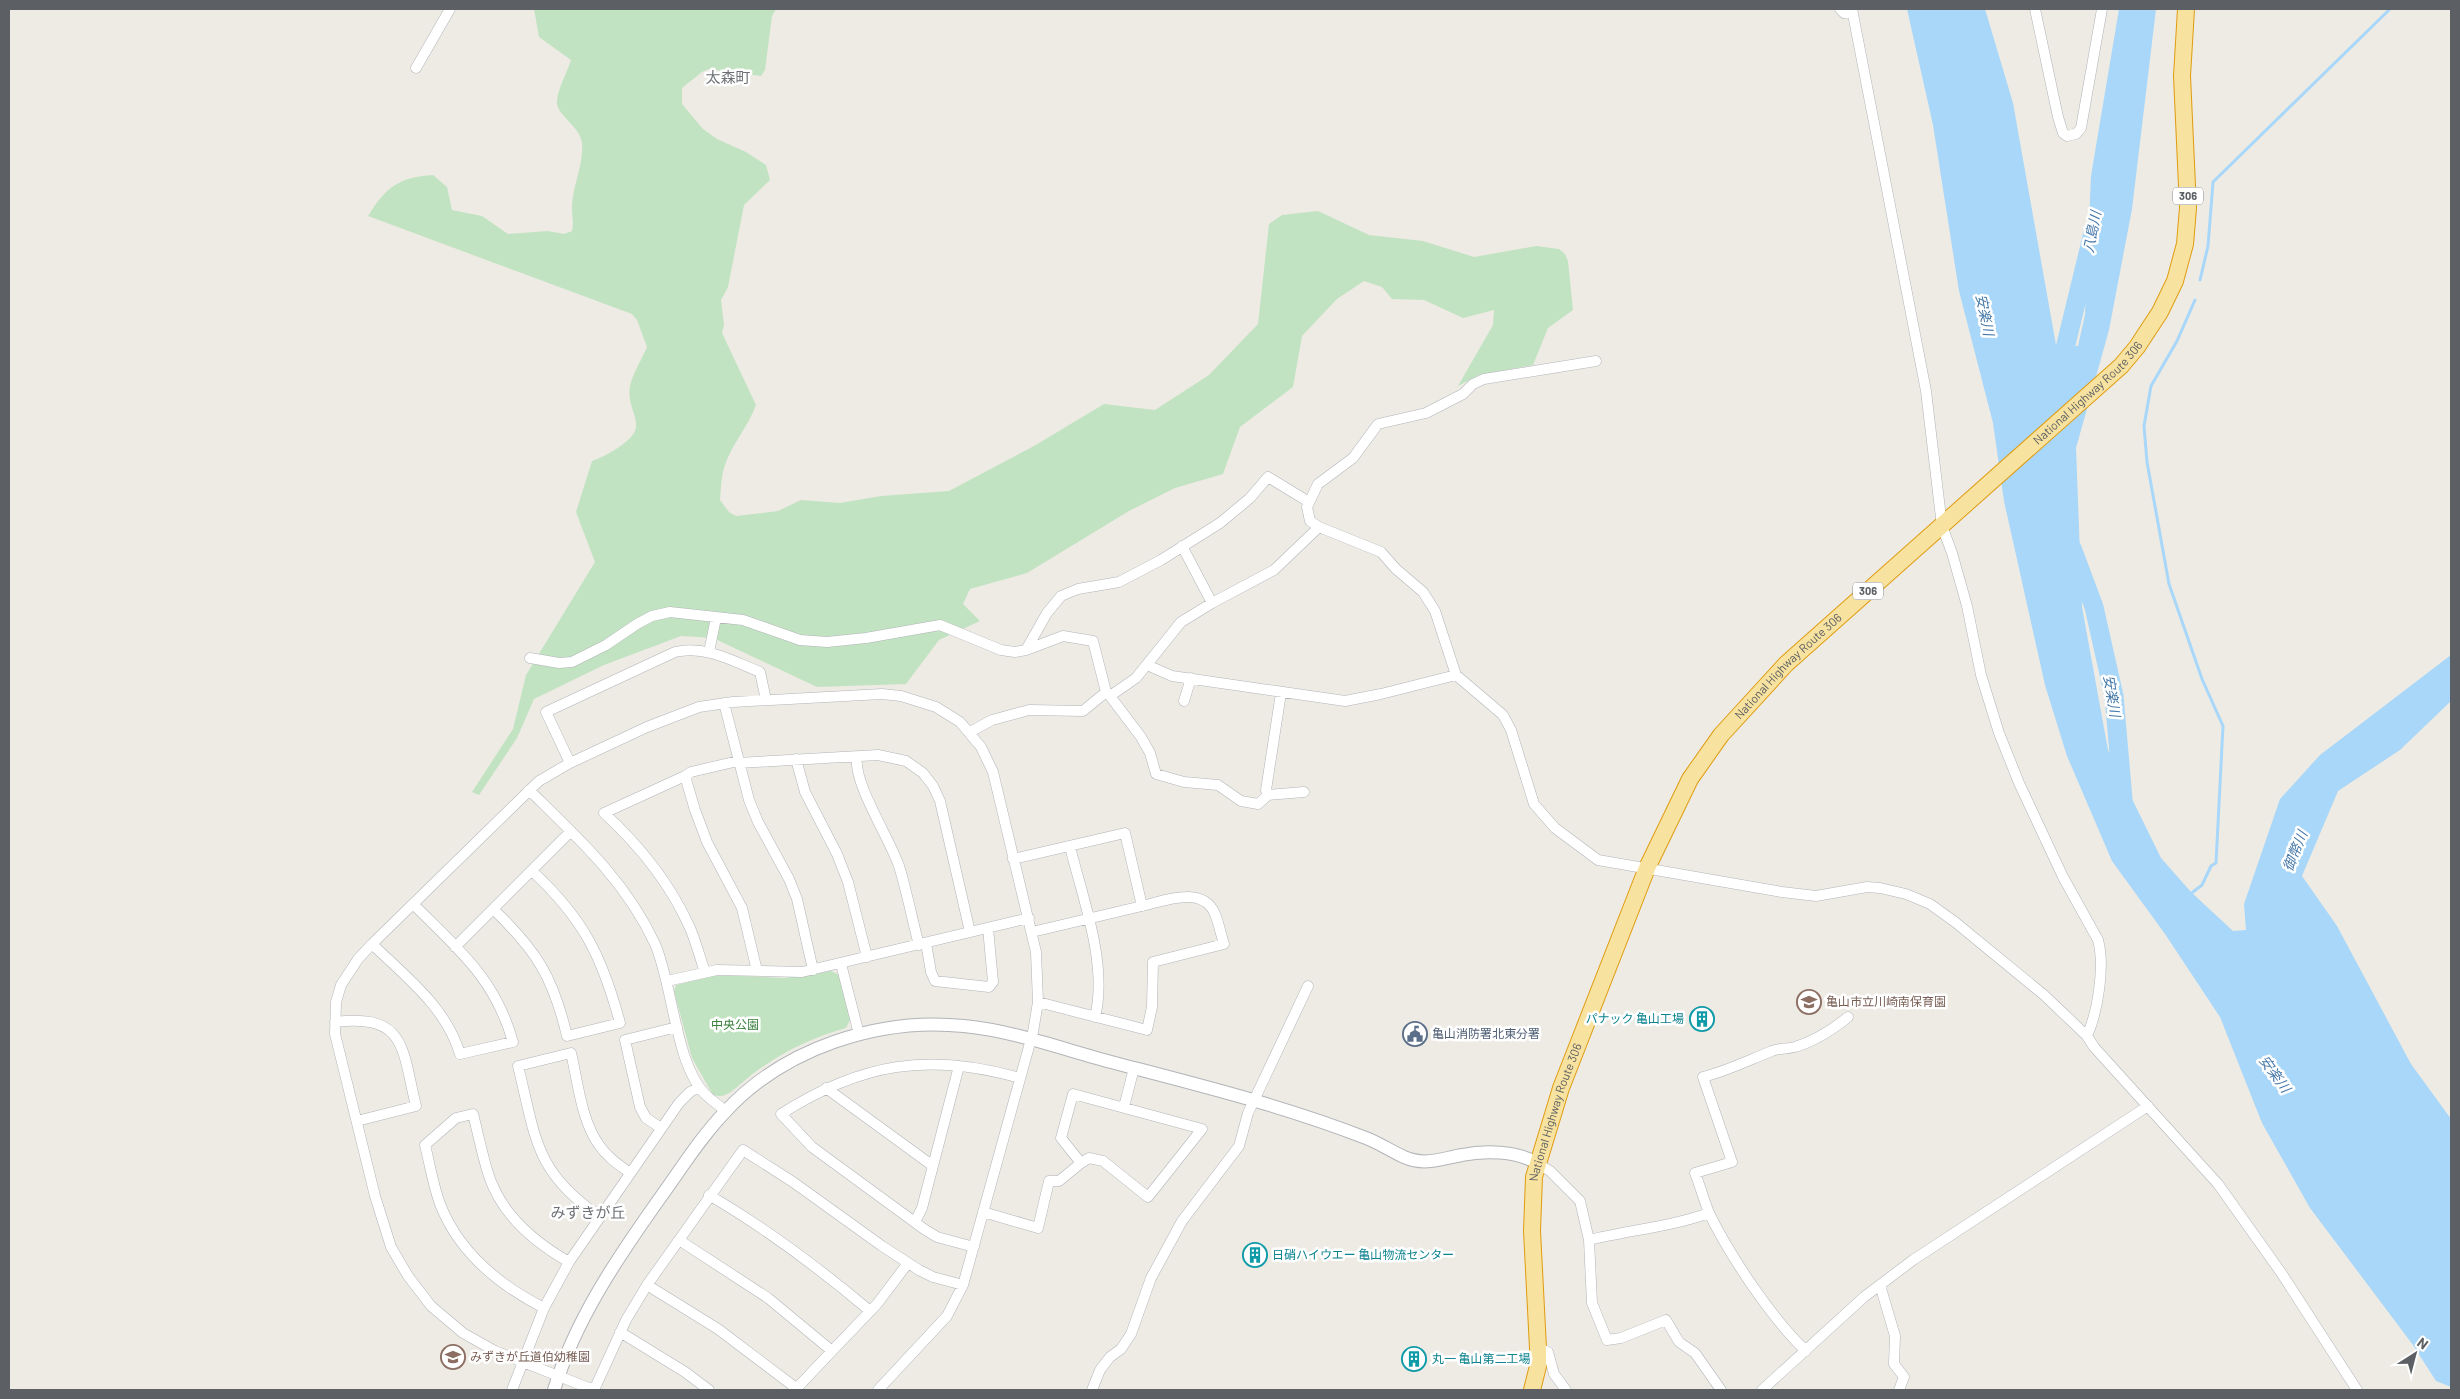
<svg xmlns="http://www.w3.org/2000/svg" width="2460" height="1399" font-family="Barlow,'Noto Sans JP',sans-serif">
  <style>
    .green { fill: #c2e3c2 }
    .water { fill: #a8d7f9 }
    .lines { fill: none; stroke-linecap: round; stroke-linejoin: round }
    .stream { stroke: #a8d7f9; stroke-width: 3 }
    .river { stroke: #a8d7f9; stroke-width: 19 }
    .minor-casing { stroke: #b1b4b8; stroke-width: 11 }
    .tertiary-casing { stroke: #b1b4b8; stroke-width: 14 }
    .trunk-casing { stroke: #e09c10; stroke-width: 18 }
    .minor { stroke: #fff; stroke-width: 10 }
    .tertiary { stroke: #fff; stroke-width: 12 }
    .trunk { stroke: #f7e2a0; stroke-width: 16 }
    .labels { text-anchor: middle; stroke-width: 5; stroke-linejoin: round; paint-order: stroke }
    .shield { fill: #fff; stroke: #8d8f92; stroke-width: 1 }
    .shield-label { font-size: 11px; font-weight: bold; fill: #5c5f63 }
    .street-label { font-size: 12px; fill: #5c5f63; stroke: #fff }
    .education-label { font-size: 12px; fill: #785e54; stroke: #fff; text-anchor: start }
    .culture-label { font-size: 12px; fill: #0d838f; stroke: #fff; text-anchor: start }
    .park-label { font-size: 12px; fill: #3b823d; stroke: #fff }
    .service-label { font-size: 12px; fill: #4e5e75; stroke: #fff; text-anchor: start }
    .water-label { font-size: 14px; font-style: italic; fill: #4678a9; stroke: #fff }
    .quarter-label { font-size: 15px; fill: #6d7175; stroke: #fff }
  </style>
  <rect width="100%" height="100%" fill="#edebe4"/>
  <path class="green" d="M534,9H776L772,16L765,70L761,76L709,69L702,72L682,88V104L703,129L717,139L746,152L766,165L770,180L744,205L728,287L721,300L724,325L722,333L756,405C748,427 731,445 724,468C721,478 721,490 720,500L729,512L736,516L778,511L801,500L840,503L881,496L949,491L1034,446L1104,404L1155,410L1209,375L1258,324L1269,224L1282,215L1318,211L1369,235L1423,241L1474,257L1536,246L1559,249L1565,254L1568,261L1573,310L1548,328L1533,365L1479,375L1458,386L1493,325L1494,310L1463,318L1424,300L1392,299L1382,287L1364,281L1337,299L1302,336L1293,387L1240,427L1223,474L1175,488L1129,511L1027,573L970,589L963,604L980,621L939,640L906,684L817,687L713,638L681,636L604,665L534,699L517,738L479,795L472,792L513,729L526,675L595,562L576,512L592,461C604,457 635,441 636,427C637,414 627,404 630,386C633,373 642,359 647,347L637,320L632,314L368,216C386,187 399,177 433,175L447,187L452,210L482,216L508,234L548,231L564,234L572,231C574,223 572,217 572,208C572,187 584,165 582,143C580,126 555,114 557,101C558,88 567,73 571,60L539,37Z
    M831,971L839,975L850,1020L846,1028C809,1038 772,1057 743,1082C733,1090 726,1099 713,1095L692,1058L674,991L676,985L717,975L785,978Z"/>
  <path class="water" d="M1907,9H1985L2013,103L2056,345L2078,346L2085,315L2091,176L2119,9H2156L2132,209L2109,330L2076,448L2082,607L2108,750L2161,858L2191,892L2233,931L2246,930L2244,904L2280,799L2320,755L2451,655V701L2400,750L2338,791L2302,876L2337,926L2411,1064L2451,1119V1387L2436,1381L2413,1345L2310,1208L2262,1123L2220,1017L2165,934L2112,861L2067,756L2045,685L2004,501L1993,423L1959,291L1933,125Z"/>
  <g class="lines">
    <path class="stream" d="M2200,280L2208,246L2213,182L2390,9
      M2189,895L2202,885L2211,866L2216,863L2223,726L2202,679L2169,584L2147,462L2144,426L2151,386L2177,341L2195,300"/>
    <path class="river" d="M2060,369L2093,233
      M2072,548L2094,607L2114,696L2123,799"/>
    <defs>
      <path id="minor" d="M1840,9L1844,13L1852,12
        M1852,9L1926,391L1942,526L1952,553L1967,606L1981,675L1999,733L2019,783L2063,877L2098,940C2105,966 2098,1011 2087,1036L2094,1047L2218,1184L2282,1274L2357,1390
        M2035,9L2058,117L2063,133L2067,136L2076,134L2081,128L2102,9
        M416,68L450,9
        M1596,361L1484,379L1473,384L1463,394L1426,413L1378,424L1353,458L1318,484L1307,507L1310,521L1319,527L1381,552L1396,569L1423,592L1435,611L1456,675L1503,715L1511,730L1534,804L1555,828L1598,860L1782,892L1816,896L1867,887L1880,888L1906,894L1930,904L1955,922L2044,995L2087,1036
        M1309,502L1268,477L1250,498L1220,523L1161,560L1119,582L1078,589L1061,596L1047,613L1026,650L1063,636L1093,641L1106,692L1110,696L1136,678L1181,622L1212,603L1274,570L1319,527
        M1182,546L1212,603
        M709,652L716,618
        M530,658L559,663L572,662L606,645L637,624L652,616L670,612L743,620L800,640L827,642L866,638L940,625L1001,650L1015,652L1026,650
        M1147,665L1172,676L1345,701L1381,694L1456,675
        M1281,693L1266,790L1268,795L1304,792
        M1110,696L1141,737L1150,753L1156,774L1184,782L1218,785L1241,801L1258,804L1268,795
        M1184,701L1191,678
        M724,703L749,800L758,822L789,879L797,899L813,970
        M970,732L992,720L1029,710L1083,711L1106,692
        M857,757C853,783 889,837 899,866C907,892 912,919 919,945
        M796,759L805,792L837,854L848,882L867,957
        M570,763L546,712L675,652C705,645 733,661 760,672L766,700
        M738,763L878,755L906,761L923,773L933,786L940,801L970,932
        M685,776L691,772L738,761
        M529,790C577,837 626,881 655,944C673,985 675,1063 705,1094C711,1100 719,1105 725,1111
        M1070,847C1083,899 1108,965 1095,1017
        M1013,859L1125,833L1142,906C1164,901 1203,885 1215,914C1219,924 1221,935 1224,944L1153,962L1152,1007L1147,1030L1038,1002
        M493,909C537,951 553,977 567,1036L620,1023C602,956 583,918 532,871
        M1032,932L1142,906
        M926,943L931,972L935,981L989,987L993,982L988,928
        M372,944C406,977 446,1007 460,1054L513,1042C495,978 458,949 413,904
        M455,947L571,831
        M841,964L859,1034
        M705,972C700,958 696,942 690,928C670,883 640,846 604,813L685,776L695,810L707,842L742,908L757,971
        M667,981L717,970L802,972L1029,918
        M335,1022C407,1013 402,1050 416,1106L357,1121
        M826,1088L933,1166
        M1124,1107L1134,1068
        M661,1128L646,1118L640,1107L625,1040L677,1027
        M1537,1163L1550,1171L1580,1201L1589,1240C1630,1230 1670,1227 1709,1213
        M709,1195C767,1229 819,1268 870,1311
        M983,1212L1038,1228L1049,1181H1059L1081,1163L1061,1138L1073,1094L1202,1129L1148,1197L1103,1161L1089,1158L1081,1163
        M599,1216C534,1171 536,1138 518,1066L571,1053C578,1082 581,1120 599,1145C607,1157 619,1165 630,1173
        M915,1222L922,1208L959,1066
        M679,1240L768,1298L832,1351L877,1304L908,1263
        M1589,1240L1592,1303L1607,1340L1621,1338L1666,1320L1679,1342L1695,1353L1721,1390
        M974,1247L937,1237L924,1229L812,1147L781,1114C861,1063 928,1052 1020,1078
        M647,1285L718,1329L796,1388
        M1880,1285L1895,1336L1894,1364L1904,1377L1899,1390
        M544,1308C499,1285 459,1253 440,1204C433,1185 430,1165 425,1145L456,1118L473,1114C478,1133 482,1154 488,1173C500,1213 534,1242 569,1262
        M620,1332L685,1372L709,1390
        M1538,1348L1548,1352L1554,1374L1566,1390
        M1806,1351C1772,1319 1730,1256 1709,1213C1704,1200 1700,1186 1695,1173L1732,1162L1703,1077C1727,1071 1749,1060 1772,1051C1779,1048 1787,1049 1795,1047C1815,1041 1832,1030 1848,1017
        M512,1390L544,1308L569,1262L679,1103L690,1092L699,1087
        M594,1390L495,1351L463,1333L431,1306L408,1276L391,1247L375,1196L335,1034L336,1002L341,985L358,959L372,944L539,781L570,763L647,727L699,707L733,702L882,694L901,696L936,707L960,722L981,747L993,772L1036,952L1038,1002L1033,1032L963,1285L947,1316L878,1390
        M594,1390L626,1320L647,1285L743,1150L793,1182L882,1246L919,1270L933,1277L963,1285
        M795,1390L832,1351
        M1092,1390L1100,1370L1110,1357L1121,1349L1131,1334L1151,1278L1182,1221L1239,1146L1248,1113L1308,986
        M1762,1390L1864,1297L1913,1260L2148,1106"/>
      <path id="tertiary" d="M554,1390C575,1320 618,1257 660,1198C681,1169 700,1138 725,1112C784,1048 879,1017 964,1026C1015,1031 1065,1050 1115,1063C1199,1085 1284,1106 1366,1138C1379,1143 1391,1151 1404,1157C1425,1166 1440,1159 1462,1155C1485,1150 1516,1151 1537,1163"/>
      <g id="trunk">
        <path id="s1" d="M1532,1390L1538,1366V1348L1532,1231L1534,1177L1561,1088L1647,868L1690,779L1721,735L1786,664L2121,366L2137,347L2160,312L2175,281L2185,244L2188,208L2182,76L2186,9"/>
      </g>
    </defs>
    <use href="#minor" class="minor-casing"/>
    <use href="#tertiary" class="tertiary-casing"/>
    <use href="#trunk" class="trunk-casing"/>
    <use href="#minor" class="minor"/>
    <use href="#tertiary" class="tertiary"/>
    <use href="#trunk" class="trunk"/>
  </g>
  <defs>
    <symbol id="school-ring" viewBox="-11 -11 22 22"><circle r="9.5" fill="#fff" stroke="#8d6e63" stroke-width="1.5"/><path d="M0-5L7-2L0 1L-7-2ZM-4 1L0 2.5L4 1V4Q0 6-4 4Z" fill="#8d6e63"/></symbol>
    <symbol id="building-ring" viewBox="-11 -11 22 22"><circle r="9.5" fill="#fff" stroke="#0f9aa8" stroke-width="1.5"/><path d="M-4-6H4V6H1V3H-1V6H-4ZM-2.5-4.3h1.7v1.8h-1.7ZM.8-4.3h1.7v1.8H.8ZM-2.5-1h1.7V.8h-1.7ZM.8-1h1.7V.8H.8Z" fill="#0f9aa8"/></symbol>
    <symbol id="civic-ring" viewBox="-11 -11 22 22"><circle r="9.5" fill="#fff" stroke="#5c6f8a" stroke-width="1.5"/><path d="M-.6-6.5H3V-4.5H.6V-3L4-1V1h2V6H-6V1h2V-1L-.6-3ZM-1.2 2.5V6h2.4V2.5Z" fill="#5c6f8a"/></symbol>
  </defs>
  <g fill-rule="evenodd">
    <use href="#school-ring" x="1795" y="988" width="28" height="28"/>
    <use href="#building-ring" x="1688" y="1005" width="28" height="28"/>
    <use href="#civic-ring" x="1401" y="1020" width="28" height="28"/>
    <use href="#building-ring" x="1241" y="1241" width="28" height="28"/>
    <use href="#school-ring" x="439" y="1343" width="28" height="28"/>
    <use href="#building-ring" x="1400" y="1345" width="28" height="28"/>
  </g>
  <g class="labels">
    <g class="shield">
      <rect x="2173" y="187.5" width="30" height="17" rx="4"/>
      <rect x="1853" y="582.5" width="30" height="17" rx="4"/>
    </g>
    <g class="shield-label">
      <text x="2188" y="200">306</text>
      <text x="1868" y="595">306</text>
    </g>
    <g class="street-label">
      <text dy="4" stroke="none"><textPath href="#s1" startOffset="1198">National Highway Route 306</textPath></text>
      <text dy="4" stroke="none"><textPath href="#s1" startOffset="792">National Highway Route 306</textPath></text>
      <text dy="4" stroke="none"><textPath href="#s1" startOffset="282">National Highway Route 306</textPath></text>
    </g>
    <g class="education-label">
      <text x="1826" y="1006">亀山市立川崎南保育園</text>
      <text x="470" y="1361">みずきが丘道伯幼稚園</text>
    </g>
    <g class="culture-label">
      <text x="1684" y="1023" text-anchor="end">パナック 亀山工場</text>
      <text x="1272" y="1259">日硝ハイウエー 亀山物流センター</text>
      <text x="1432" y="1363">丸一 亀山第二工場</text>
    </g>
    <g class="park-label">
      <text x="735" y="1029">中央公園</text>
    </g>
    <g class="service-label">
      <text x="1432" y="1038">亀山消防署北東分署</text>
    </g>
    <g class="water-label">
      <text transform="translate(2092 232) rotate(-79)" y="5">八島川</text>
      <text transform="translate(1985 315) rotate(79)" y="5">安楽川</text>
      <text transform="translate(2112 696) rotate(81)" y="5">安楽川</text>
      <text transform="translate(2295 851) rotate(-68)" y="5">御幣川</text>
      <text transform="translate(2275 1074) rotate(54)" y="5">安楽川</text>
    </g>
    <g class="quarter-label">
      <text x="728" y="83">太森町</text>
      <text x="588" y="1218">みずきが丘</text>
    </g>
  </g>
  <rect width="2460" height="1399" fill="none" stroke="#5c5f63" stroke-width="20"/>
  <g transform="translate(2415 1354) rotate(36)" stroke="#ffffff" stroke-width="4" paint-order="stroke">
  <path d="M0-4L9 19L0 12L-9 19Z" fill="#5c5f63"/>
  <text y="-8" font-size="14" font-weight="bold" text-anchor="middle" fill="#5c5f63">N</text>
  </g>
</svg>
